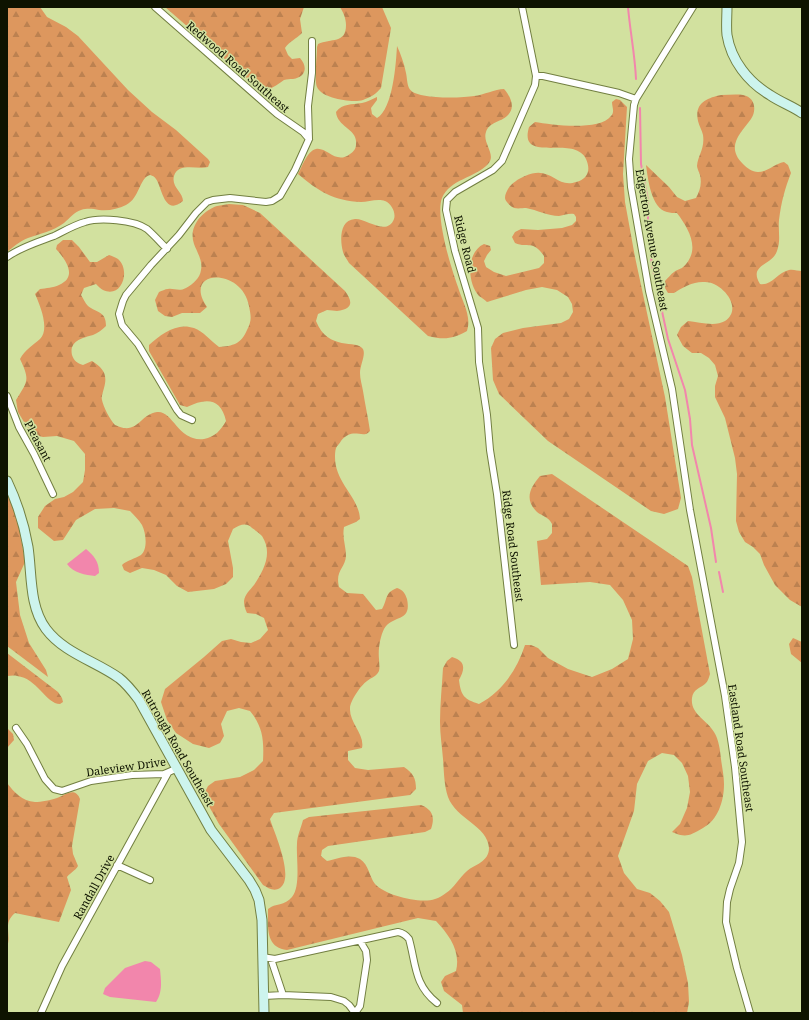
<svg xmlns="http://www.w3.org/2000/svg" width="809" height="1020" font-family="'Noto Serif',serif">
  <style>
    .forest { fill: url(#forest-firs) }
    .water { fill: #f286ac }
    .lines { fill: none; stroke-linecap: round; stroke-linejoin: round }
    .stream { stroke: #f286ac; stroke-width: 2 }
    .street-casing { stroke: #727f41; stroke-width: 8 }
    .secondary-casing { stroke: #727f41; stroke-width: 11 }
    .street { stroke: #fff; stroke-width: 6 }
    .secondary { stroke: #cdf4ed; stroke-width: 9 }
    .labels { text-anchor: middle; stroke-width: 3; stroke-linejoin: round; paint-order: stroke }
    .street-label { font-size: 11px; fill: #0e1300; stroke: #d2e19f }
  </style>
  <defs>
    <pattern id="forest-firs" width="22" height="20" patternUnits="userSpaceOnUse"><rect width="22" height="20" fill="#dd975e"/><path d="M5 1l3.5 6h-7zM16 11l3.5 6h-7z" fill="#bc8150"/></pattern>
  </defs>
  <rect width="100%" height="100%" fill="#d2e19f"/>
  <path class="forest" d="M7,7H40L47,17L66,27L78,36L128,90L152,112L176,130L208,159L210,162L208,167C198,170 178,162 174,176C171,187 183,192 183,201C164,217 162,187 156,179C154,176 153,176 150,175C139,178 140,198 126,205C118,209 109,211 99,210C93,209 88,208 81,210C74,212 70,218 64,223C53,231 40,234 28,238C20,241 13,247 7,252Z
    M165,7H304L300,19L302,33C296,39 290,41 285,48L288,55L292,59L300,58C308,67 306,77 293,79C290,79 287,79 284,80C279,84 273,87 268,90L258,88Z
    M340,7H382L391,28L381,88C376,94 371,97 363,100C353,103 322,99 317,87C314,81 317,56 317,47L318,44C331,38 346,44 346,25C346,18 343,12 340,7Z
    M397,46C401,55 404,63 406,73C407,77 407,84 409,88C414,100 462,98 474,96C484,95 495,89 504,89C511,97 516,108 507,116C501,122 489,122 486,132C482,143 497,155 488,164C475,178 450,179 442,198C435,216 451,268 458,287C462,301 472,316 467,331C453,339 444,340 428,336L349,263C347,259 344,256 343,252C340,241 339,220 355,219C366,218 387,237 394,219C396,213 392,204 385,201C378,198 368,202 361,202C334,201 318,191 298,174C302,167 307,151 316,149C327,147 336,165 350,154C354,151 356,149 356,144C358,129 337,127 336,112C343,103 351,105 362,103C367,102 372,99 377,97V100L371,108L372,114L377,118C393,109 396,63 397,46Z
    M721,95C728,95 736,94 743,95C755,97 757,110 751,119C741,133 725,146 743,164C747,168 752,172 758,172C768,172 774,164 784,162L788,165L791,173C785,188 781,203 779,220C778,230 781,241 777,251C772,266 748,264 760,284C772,286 778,272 789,270C793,269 798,271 802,271V607L790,600L775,585L764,565L760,554L753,547L745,542L739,532L736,521L737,474L735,458L725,418L715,397V386L718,376L715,365L709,358L701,353H692L683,346L677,335L681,327L688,321C699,322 715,327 725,321C744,308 722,282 705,282C694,281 683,287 674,293H668L665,288V281C668,278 671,274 674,272C676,270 680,269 682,268C702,251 689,229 677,213C674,213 670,213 667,212C651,208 648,179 646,165L669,187L677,197L685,201L696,198C700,191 702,184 700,175C699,172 697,168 697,166C698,155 705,149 703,135C702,130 699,126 698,121C694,103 707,98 721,95Z
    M616,99L620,100L627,107L623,174L625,202L635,257L665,397L681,498L678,509L664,514L651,511L548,441L499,394L493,380L491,348L495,339L503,333L523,328L561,323L569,319L573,312L572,304L568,297L557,290L542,287L526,290L487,302C485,300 482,298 479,296C467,283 466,252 484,244L490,246L491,250L487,255L484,261L486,267L494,272L506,276L539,268L544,263V256C532,239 529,249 515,243L512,237L515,232L521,229L538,230L562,228L572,225L576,221V217L574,214C569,213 565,215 559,216C548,216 537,210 526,208C523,208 518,209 514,208C512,207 508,204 507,202C503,198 506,193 508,189C512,183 518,179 525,176C551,164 556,189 576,182C588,179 591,170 586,159C574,134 518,165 529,127L535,122C552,125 600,131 611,116C615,112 612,107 612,102Z
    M229,204L243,205L260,213L345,291C353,302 353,309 337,311C334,311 331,310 327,310C324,311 321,313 318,314L316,321C328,352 357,339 363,349C366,355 360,365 360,373C360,379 362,385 363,391C365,404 368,417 370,431C363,440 353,426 341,441C340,443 337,446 336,448C335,451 335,455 335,457C335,483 359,497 360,519L356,522L344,527C342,538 346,546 346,556C345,569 335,570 339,587L347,593L363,594L376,610L382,609C388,599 384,593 397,588C403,590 405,593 407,599C412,623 393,614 384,629C380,637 378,650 379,659C379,663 380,667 379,671C376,677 372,677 367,681C361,685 350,701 350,708C349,723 365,734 362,748L348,751V760L355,768L368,770L404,767C413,773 416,778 416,789L410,795L274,813L270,819C274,832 295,878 280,888C274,892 268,888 263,885L219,824L206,801L205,792L208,786L215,781L240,777L254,770L263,761C264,740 263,727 250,711L239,708L227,711L221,724L224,736L220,743L209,748L193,744L176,733L167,720L161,702L165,689L204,657L222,641L231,639L241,642L251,643L260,639L268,630L264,618L256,614L247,613C245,609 244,605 244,601C245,594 250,590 254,585C264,570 273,553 262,536C259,533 255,530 252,528C246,522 240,525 233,529L228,541L233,568V577L226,584L214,589L188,592L177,586L166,575L154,570L142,568L130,573L124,570L122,565C127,560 135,559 141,555C148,549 146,533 142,525C139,520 134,515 130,511L114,508L95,509L76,520L63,540L54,541L38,528V517L45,506L55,499L64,497L73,492L83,482L85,470V454L74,441L57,436L43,437L35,435L27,427L18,412L16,400C28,381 30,380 20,359C25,350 32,346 40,339C50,329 40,305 35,294L40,289C46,288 53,288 59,285C78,277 66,260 56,249L57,245L63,240H72L79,247L90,262H97L109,255C112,256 115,257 118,259C131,270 122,299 103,290C101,289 98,286 96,284L84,288L81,295C83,298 85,303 88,306C97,313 106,311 106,326C102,330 98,333 93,335C82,338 69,341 72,355C74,361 77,363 83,365L92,361C103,368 108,374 104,388C103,392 101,397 102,400C103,406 110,420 115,425C117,426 118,426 120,427C138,433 141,414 157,412C173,410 178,442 204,439C215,437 221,430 226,421C221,397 205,398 187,407L180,405L149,351V345C161,334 177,322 194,328C203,331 211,341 219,347C233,346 241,344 247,330C252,320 251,317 249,306C242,267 181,269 207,307L200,313H182L172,317L165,316L158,311L155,300L159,292C162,291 165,289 168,289C174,288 179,292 186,288C193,284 200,278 201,270C203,261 197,252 194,244C188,227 202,211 217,206C221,205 225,205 229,204Z
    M552,474L688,566L692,577L710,674C709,677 708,681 706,683C701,688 693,689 692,698C690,714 707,720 714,732C719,740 720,750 721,759C722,767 724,776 724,784C724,801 718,820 703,828C689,836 686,838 672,832L680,824L687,808L690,792L688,776L682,763L674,755L662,753L648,761L637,784L634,811L618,856L624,873L637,889L650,893L660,901L669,912L682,955L688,983L689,1002L687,1013H463L462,1005L444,991L441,982L445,976L456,971C461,951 449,935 436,921L418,918L287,950C265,948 268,926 268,909C275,903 285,906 292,897C301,886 296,858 297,844C297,836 301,828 303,820L309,817L421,805C433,810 435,817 431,829L425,832L328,846L322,850L321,856L327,861C337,859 350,853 360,859C369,865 369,876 375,884C386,896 421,904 435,899C439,898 443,895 446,893C454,888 459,878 467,871C474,865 489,862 489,848C488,826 456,819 448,797C444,785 444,772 443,759C442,747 440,734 440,722C440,704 442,686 443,668L447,661L452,657C466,661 465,669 459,680C461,696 464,699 479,704C502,692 517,670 525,645H531L538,648L548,658L568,669L592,677L612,669L628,659L633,639L632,620L623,600L610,585L590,582L541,585L537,541L547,539L552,533C552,530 552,526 552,524C549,517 542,516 537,512C524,499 530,488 540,476Z
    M7,492L13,503L20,532L25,562L16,582L20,615L29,643L46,670L48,677L7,646Z
    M793,638L802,642V663L791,654L789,644Z
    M7,653L58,692L62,698L63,702L60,704C46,704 37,678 17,676C14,675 10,676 7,676Z
    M7,728L13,734L14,740L7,748Z
    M7,783C14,792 22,801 35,802C41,802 51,800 57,798C65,795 75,786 80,799L72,846L73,854L78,866C75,871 71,872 67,877L71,890L59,922L15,913C2,924 12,934 7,947Z"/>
  <path class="water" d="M86,549C94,556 99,561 99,573L95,576C86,575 73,573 67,564Z
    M145,961L151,962L160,969C161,981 163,991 156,1002L110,997L103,994L105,988L125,968Z"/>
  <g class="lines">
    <path class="stream" d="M628,7C630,31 635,55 636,79
      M640,108L641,164L648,201V228L652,265L668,339L685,390L690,419L692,445L711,528L716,562
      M719,572L723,592"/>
    <defs>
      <path id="street" d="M155,7L277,114L303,132L309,139
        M693,7L636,99L634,105L629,159L631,187L649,291L672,389L690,510L725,696L735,767L742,842L739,863L730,889L727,902L726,922L737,968L750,1013
        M536,76H543L619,93L636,99
        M7,257C21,247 38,242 54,236C64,231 74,225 85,222C100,217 134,220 147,229C154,235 160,242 167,249
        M7,396L19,427L34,454L53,494
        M192,420L181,415L177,410L138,344L122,325L119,314L123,301L126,295L151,265L179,235L196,213L207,202L213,200L230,198L266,202L272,201L280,196L295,170L309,139L308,106L312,73V41
        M514,645L497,494L490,450L487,415L479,362L478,328L455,251L446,210L447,200L455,192L493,170L502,161L535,85L536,76L522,7
        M16,728L27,744L45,779L54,789L62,791L91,781L132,775L164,774L178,768
        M117,865L150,880
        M262,957L275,959L398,932C403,933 406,935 409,939C416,964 414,985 437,1003
        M271,959L283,995
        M264,996L283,995L331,997L344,1001L349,1005L355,1013L360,1006L367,960L366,951L360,941
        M41,1013L62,966L168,773"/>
      <path id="secondary" d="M727,7C727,16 726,26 727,35C731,60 748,82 770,95C780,102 792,106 802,113
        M7,481C17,502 24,524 28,547C32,574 29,606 46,629C64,653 95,661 119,678C127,684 133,692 139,700L211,830L249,880L255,890L259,900L262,920L264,1013"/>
    </defs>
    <use href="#street" class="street-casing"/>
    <use href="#secondary" class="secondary-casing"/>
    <use href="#street" class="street"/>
    <use href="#secondary" class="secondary"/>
  </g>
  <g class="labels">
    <g class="street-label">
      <text transform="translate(238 67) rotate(41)" y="4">Redwood Road Southeast</text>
      <text transform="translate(652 240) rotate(80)" y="4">Edgerton Avenue Southeast</text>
      <text transform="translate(465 244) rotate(76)" y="4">Ridge Road</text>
      <text transform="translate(38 441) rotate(62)" y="4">Pleasant</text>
      <text transform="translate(513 546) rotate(83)" y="4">Ridge Road Southeast</text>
      <text transform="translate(178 748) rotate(60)" y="4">Rutrough Road Southeast</text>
      <text transform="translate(741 748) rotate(82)" y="4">Eastland Road Southeast</text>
      <text transform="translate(126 767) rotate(-8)" y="4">Daleview Drive</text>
      <text transform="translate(94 887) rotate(-61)" y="4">Randall Drive</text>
    </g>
  </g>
  <rect width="809" height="1020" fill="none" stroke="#0e1300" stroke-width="16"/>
</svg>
